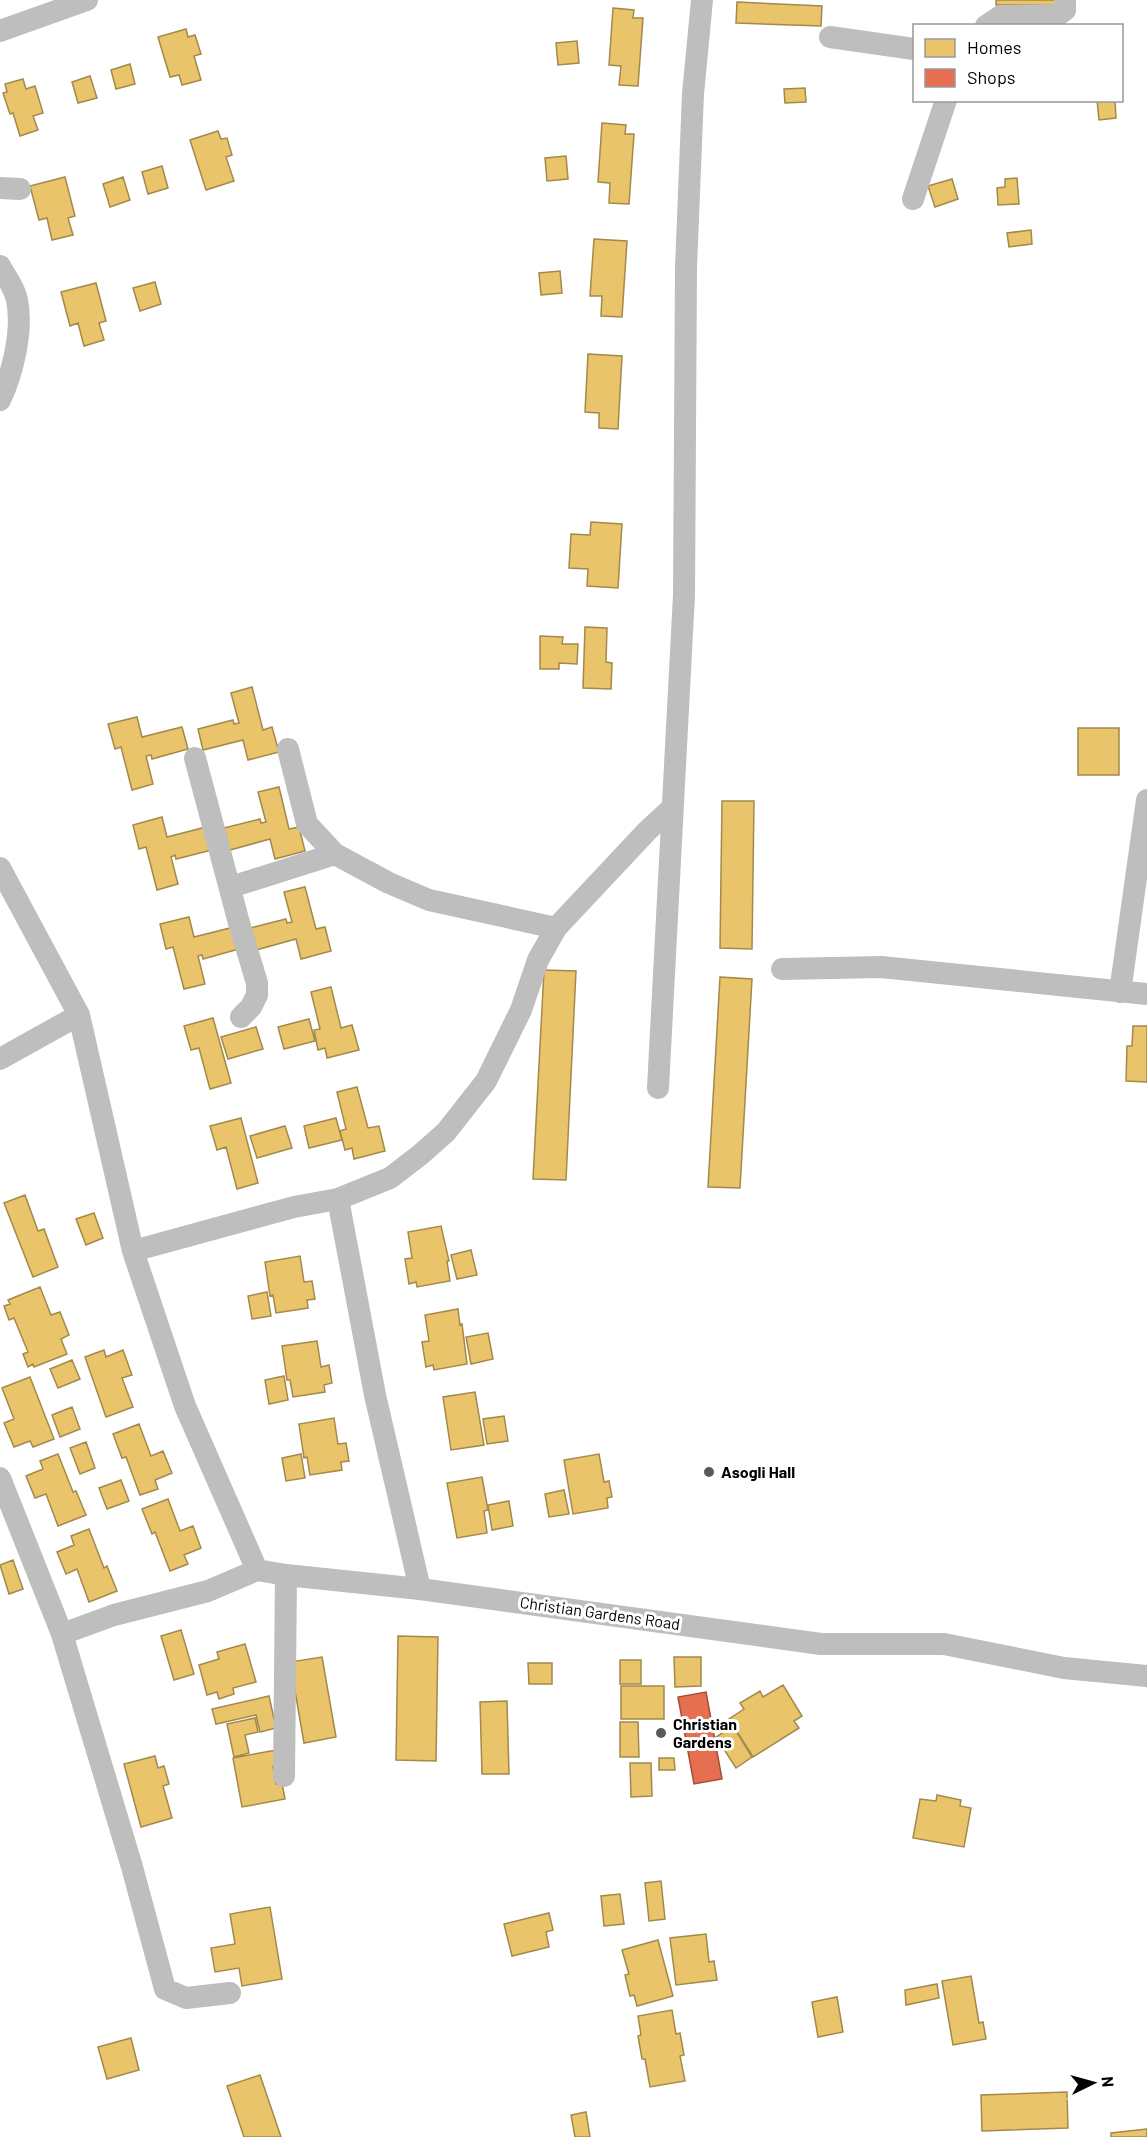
<svg xmlns="http://www.w3.org/2000/svg" width="1147" height="2137" font-family="Barlow,sans-serif">
  <style>
    .homes { fill: #e9c46a; stroke: #a3894a; stroke-width: 1.5 }
    .shops { fill: #e76f51; stroke: #a24e39; stroke-width: 1.5 }
    .lines { fill: none; stroke-linecap: round; stroke-linejoin: round }
    .street { stroke: #bebebe; stroke-width: 22 }
    .poi-dot { fill: #595959; stroke: #fff; stroke-width: 2 }
    .labels { text-anchor: middle; stroke-width: 6; stroke-linejoin: round; paint-order: stroke }
    .poi-label { font-size: 16px; font-weight: bold; fill: #000; stroke: #fff; text-anchor: start }
    .street-label { font-size: 16px; fill: #000; stroke: #fff }
  </style>
  <rect width="100%" height="100%" fill="#fff"/>
  <path class="homes" d="M996,0H1055V5H996Z
    M737,2L822,6L821,26L736,23Z
    M613,8L634,10L633,18H643L638,86L619,85L621,66L609,65Z
    M186,29L188,37L195,35L201,54L194,56L201,80L182,85L179,75L170,77L158,37Z
    M577,41L579,63L558,65L556,43Z
    M130,64L135,84L116,89L111,70Z
    M90,76L97,98L78,103L72,82Z
    M23,79L26,89L35,86L43,113L33,116L38,130L20,136L13,113L10,114L3,93L7,92L5,84Z
    M805,88L806,102L785,103L784,89Z
    M1097,100H1115L1116,118L1099,120Z
    M602,123L626,125L625,134H634L629,204L609,203L610,183L598,182Z
    M218,131L221,139L227,138L232,155L226,157L234,181L206,190L190,140Z
    M566,156L568,179L547,181L545,158Z
    M162,166L168,188L148,194L142,172Z
    M65,177L75,216L68,218L73,235L52,240L47,218L39,220L30,186Z
    M123,177L130,200L110,207L103,184Z
    M1017,178L1019,204L998,205L997,188L1005,187V179Z
    M952,179L958,199L935,207L928,186Z
    M1031,230L1032,244L1009,247L1007,233Z
    M594,239L627,241L622,317L601,316L602,296H590Z
    M560,271L562,293L541,295L539,273Z
    M155,282L161,304L140,311L133,288Z
    M96,283L106,321L99,323L104,340L84,346L78,323L70,326L61,292Z
    M588,354L622,356L618,429L599,428V413L585,412Z
    M591,522L622,524L618,588L587,586L588,569L569,568L571,534L590,535Z
    M585,627L607,628L606,662L612,663L611,689L583,688Z
    M540,636L563,637L562,644H578L577,664L559,663V669H540Z
    M252,687L263,730L272,727L279,752L248,760L243,740L203,750L198,729L233,720L234,724L239,723L231,693Z
    M137,717L142,737L182,727L188,749L152,759L151,755L146,756L153,784L132,790L121,747L115,749L108,724Z
    M1078,728H1119V775H1078Z
    M279,787L289,829L299,827L305,851L275,859L270,839L230,850L224,828L260,819L261,823L266,822L258,792Z
    M722,801H754L752,949L720,948Z
    M162,817L167,837L206,827L212,850L176,859L175,855L171,857L178,884L157,890L146,847L139,849L133,825Z
    M305,887L316,929L325,927L331,951L301,959L296,939L256,950L250,928L286,919L287,923L292,922L284,892Z
    M189,917L194,937L234,927L239,949L203,959L202,955L198,956L205,984L184,989L173,947L166,949L160,924Z
    M544,970L576,971L566,1180L533,1179Z
    M720,977L752,979L740,1188L708,1187Z
    M331,987L341,1028L352,1025L359,1050L327,1058L325,1048L318,1050L314,1030L320,1029L311,992Z
    M213,1018L231,1083L210,1089L199,1048L191,1050L184,1026Z
    M309,1019L315,1041L284,1049L278,1027Z
    M1133,1026H1147V1082L1126,1081L1127,1046H1132Z
    M256,1027L263,1049L228,1059L221,1037Z
    M357,1087L368,1128L379,1126L385,1151L354,1159L352,1148L345,1150L340,1131L346,1129L337,1092Z
    M241,1118L258,1183L237,1189L226,1147L217,1150L210,1126Z
    M336,1118L342,1140L309,1148L304,1126Z
    M285,1126L292,1148L257,1158L250,1136Z
    M25,1195L38,1231L44,1229L58,1267L33,1277L4,1203Z
    M94,1213L103,1238L86,1245L76,1219Z
    M441,1226L449,1261H447L450,1281L417,1287L416,1282L409,1284L405,1259L412,1258L408,1232Z
    M471,1250L477,1275L457,1279L451,1255Z
    M300,1256L304,1282L312,1281L315,1299L307,1300L308,1308L276,1313L273,1295L270,1296L265,1262Z
    M40,1287L51,1315L60,1312L69,1335L61,1339L67,1354L34,1367L33,1364L28,1367L23,1354L28,1352L14,1318L9,1320L4,1306L10,1304L8,1300Z
    M267,1292L271,1316L252,1319L248,1296Z
    M458,1309L460,1325L462,1324L467,1364L434,1370L433,1365L426,1367L422,1342L429,1341L425,1315Z
    M488,1333L493,1359L471,1364L466,1337Z
    M317,1341L321,1367L329,1365L332,1383L324,1385L325,1392L293,1397L290,1380H287L282,1346Z
    M104,1350L106,1357L123,1350L132,1375L122,1378L133,1407L106,1417L85,1357Z
    M72,1360L80,1379L58,1388L50,1369Z
    M284,1376L288,1400L269,1404L265,1380Z
    M30,1377L54,1439L33,1447L30,1441L14,1447L4,1423L14,1419L2,1388Z
    M475,1392L484,1445L451,1450L443,1397Z
    M72,1407L80,1429L60,1437L52,1415Z
    M504,1416L508,1441L487,1444L483,1419Z
    M334,1418L338,1444L346,1443L349,1461L341,1462L342,1470L310,1475L307,1457L304,1458L299,1424Z
    M139,1424L151,1456L163,1451L172,1473L155,1480L158,1489L140,1495L126,1457L122,1458L113,1434Z
    M86,1442L95,1468L80,1474L70,1448Z
    M58,1454L73,1492L76,1491L86,1515L58,1526L46,1494L35,1498L26,1476L43,1469L40,1461Z
    M301,1454L305,1478L286,1481L282,1458Z
    M599,1454L604,1482L609,1481L612,1497L607,1498L608,1508L573,1514L564,1460Z
    M482,1477L488,1510L484,1511L487,1533L457,1538L447,1483Z
    M121,1480L129,1501L107,1509L99,1488Z
    M564,1490L569,1514L549,1517L545,1494Z
    M168,1499L180,1531L193,1526L201,1548L184,1555L188,1564L170,1571L155,1532L152,1534L142,1509Z
    M509,1501L513,1526L492,1530L488,1505Z
    M89,1529L104,1568L107,1566L117,1591L89,1602L77,1569L66,1574L57,1552L74,1545L71,1536Z
    M13,1560L23,1589L9,1594L0,1565Z
    M181,1630L194,1674L174,1680L161,1636Z
    M398,1636L438,1637L436,1761L396,1760Z
    M245,1644L256,1682L233,1688L234,1694L219,1699L217,1692L207,1695L199,1665L219,1659L217,1652Z
    M322,1657L336,1737L304,1743L290,1662Z
    M674,1657H701V1686L675,1687Z
    M620,1660H641V1684H620Z
    M528,1663H552V1684H529Z
    M783,1685L802,1716L794,1721L799,1728L753,1757L729,1719L744,1709L740,1703L760,1691L763,1697Z
    M621,1686H664V1719H621Z
    M269,1696L276,1728L260,1732L256,1715L216,1724L212,1709Z
    M507,1701L509,1774H482L480,1702Z
    M255,1718L258,1732L245,1735L249,1753L234,1757L227,1724Z
    M620,1722H638L639,1757H620Z
    M733,1726L752,1757L736,1768L716,1737Z
    M276,1750L279,1765L273,1766L276,1784L282,1783L285,1799L242,1807L233,1758Z
    M155,1756L158,1768L164,1766L169,1784L163,1786L172,1818L141,1827L124,1764Z
    M659,1758H674L675,1770H659Z
    M630,1763H651L652,1796L631,1797Z
    M937,1795L961,1800L960,1806L971,1808L964,1847L913,1838L920,1799L936,1801Z
    M661,1881L665,1919L649,1921L645,1883Z
    M620,1894L624,1924L604,1926L601,1896Z
    M270,1907L282,1979L242,1986L239,1968L215,1972L211,1948L235,1944L230,1914Z
    M549,1913L553,1930L546,1932L549,1947L512,1956L504,1924Z
    M706,1934L709,1962L714,1961L717,1980L676,1985L670,1938Z
    M658,1940L673,1996L637,2006L634,1995L630,1996L625,1975L629,1974L622,1950Z
    M971,1976L979,2023L983,2022L986,2039L953,2045L942,1981Z
    M937,1984L939,1998L906,2005L905,1990Z
    M837,1997L843,2032L818,2037L812,2002Z
    M672,2010L676,2034L680,2033L684,2055L680,2056L685,2081L650,2087L645,2059H642L638,2036L641,2035L638,2016Z
    M131,2038L139,2070L107,2079L98,2047Z
    M260,2075L281,2137H244L227,2086Z
    M1067,2092L1068,2128L982,2131L981,2095Z
    M586,2112L590,2137H575L571,2115Z
    M1147,2129V2137H1111V2133Z"/>
  <path class="shops" d="M706,1692L722,1779L694,1784L678,1697Z"/>
  <g class="lines">
    <path class="street" d="M986,26L1001,16L1058,15L1065,10V0
      M0,31L87,0
      M830,37L914,49
      M0,188L20,189
      M913,199L946,100
      M0,266C5,276 15,288 17,300C23,330 13,373 0,400
      M288,749L307,824L335,854L389,883L429,900L556,928
      M195,758L239,923L257,983V995L251,1007L241,1017
      M0,868L79,1015L133,1251L185,1406L257,1570
      M231,887L335,854
      M782,969L881,967L1147,994
      M1120,992L1147,800
      M0,1059L79,1015
      M658,1088L684,595L686,267L693,94L702,0
      M338,1199L375,1395L420,1589
      M133,1251L294,1207L338,1199L390,1178L420,1155L446,1132L486,1081L521,1010L538,960L556,928L648,830L672,808
      M0,1478L62,1634L132,1867L165,1989L186,1998L230,1993
      M62,1634L114,1615L208,1591L257,1570L286,1575L420,1589L821,1644H944L1064,1668L1147,1676
      M284,1776L286,1575"/>
  </g>
  <g class="poi-dot">
    <circle cx="709" cy="1472" r="6"/>
    <circle cx="661" cy="1733" r="6"/>
  </g>
  <g class="labels">
    <g class="poi-label">
      <text x="721" y="1478">Asogli Hall</text>
      <text x="673" y="1730">Christian<tspan x="673" dy="18">Gardens</tspan></text>
    </g>
    <g class="street-label">
      <text transform="translate(600 1613) rotate(8)" y="6">Christian Gardens Road</text>
    </g>
  </g>
  <rect x="913" y="24" width="210" height="78" fill="#ffffff" stroke="#999999" stroke-width="1.5"/>
  <rect x="925" y="39" width="30" height="18" fill="#e9c46a" stroke="#999999" stroke-width="1.5"/>
  <text x="967" y="54" font-size="18" fill="#000000">Homes</text>
  <rect x="925" y="69" width="30" height="18" fill="#e76f51" stroke="#999999" stroke-width="1.5"/>
  <text x="967" y="84" font-size="18" fill="#000000">Shops</text>
  <g transform="translate(1093 2083) rotate(85)" stroke="#ffffff" stroke-width="4.5" paint-order="stroke">
  <path d="M0-4.5L10 22L0 15L-10 22Z" fill="#000000"/>
  <text y="-9" font-size="16" font-weight="bold" text-anchor="middle" fill="#000000">N</text>
  </g>
</svg>
